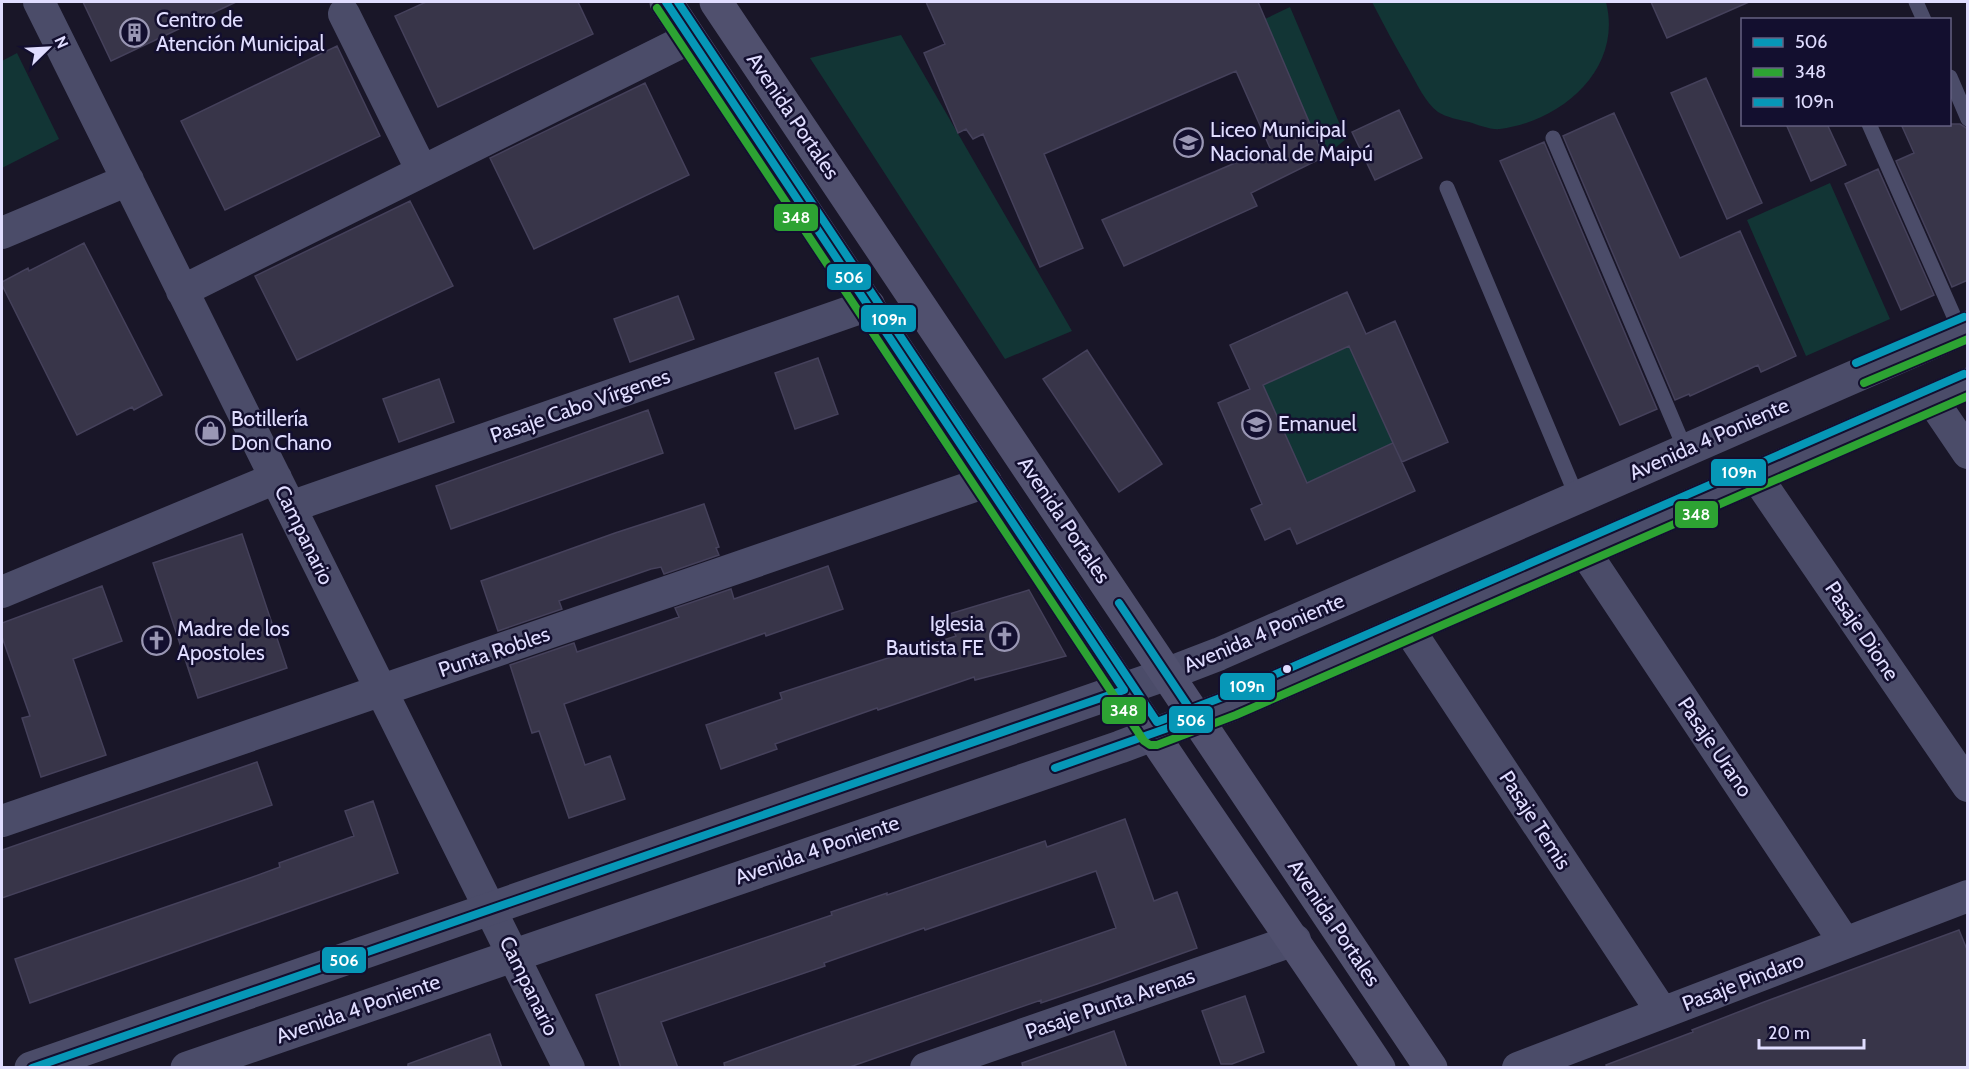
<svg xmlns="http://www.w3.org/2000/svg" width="1969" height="1069" font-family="Cabin,sans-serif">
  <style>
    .green { fill: #123535 }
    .building { fill: #383549; stroke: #45415b; stroke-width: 1.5; fill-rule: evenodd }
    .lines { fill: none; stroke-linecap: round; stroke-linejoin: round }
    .service { stroke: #4b4c69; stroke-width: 15 }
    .minor { stroke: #4b4c69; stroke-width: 32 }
    .tertiary { stroke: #4b4c69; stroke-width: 33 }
    .secondary { stroke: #50506e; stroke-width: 33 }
    .bus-1-casing { stroke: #130f2f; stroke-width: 12 }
    .bus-2-casing { stroke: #130f2f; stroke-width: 12 }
    .bus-3-casing { stroke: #130f2f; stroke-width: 12 }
    .bus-1 { stroke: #0697b7; stroke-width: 8 }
    .bus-2 { stroke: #2da333; stroke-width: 8 }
    .bus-3 { stroke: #0697b7; stroke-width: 8 }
    .bus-dot { fill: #e0ddff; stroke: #130f2f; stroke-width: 2 }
    .labels { text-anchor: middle; stroke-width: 5; stroke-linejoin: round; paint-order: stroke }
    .poi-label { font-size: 21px; fill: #e0ddff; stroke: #130f2f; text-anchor: start }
    .street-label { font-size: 21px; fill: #e0ddff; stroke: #130f2f }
    .line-badge { stroke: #130f2f; stroke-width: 2 }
    .badge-label { font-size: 16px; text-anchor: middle; font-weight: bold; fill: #fff }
  </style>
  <rect width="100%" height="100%" fill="#191628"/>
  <path class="green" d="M1372,2H1606C1623,69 1562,121 1500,129C1491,130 1478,125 1469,122C1459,120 1446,117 1438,112C1425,102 1417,84 1409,70C1396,48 1384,25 1372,2Z
    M1290,7L1346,139L1324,157L1265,19Z
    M901,35L1072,331L1005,359L810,58Z
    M17,53L59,139L2,168V61Z
    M1830,183L1890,319L1806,356L1747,220Z
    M1349,346L1393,443L1307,483L1263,385Z"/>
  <path class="building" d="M83,2H236L111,61Z
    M426,2H578L593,34L438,107L395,16Z
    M926,2H1258L1324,157L1251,193L1257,206L1124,266L1102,220L1270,148L1236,71L1044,154L1083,248L1040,267L983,134L973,139L966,129L958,133L924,53L945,44Z
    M1651,2H1749L1667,38Z
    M337,46L380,136L225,210L181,121Z
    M1706,78L1762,203L1727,219L1671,93Z
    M645,83L689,175L534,249L490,158Z
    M1399,110L1422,158L1375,180L1352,132Z
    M1614,113L1680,258L1740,231L1796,356L1761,372L1758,365L1690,396L1689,394L1675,400L1563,136Z
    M1786,124H1827L1846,165L1811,181Z
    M1901,124H1960L1968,129V280L1952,287L1896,161L1914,153Z
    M1544,142L1657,409L1620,425L1500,161Z
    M1878,169L1934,295L1901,310L1845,184Z
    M410,201L453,286L297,360L255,276Z
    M84,243L162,395L134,410L132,407L77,435L2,285V282L28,268L29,271Z
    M1347,292L1366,334L1395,321L1448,442L1402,462L1393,443L1415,491L1297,544L1290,528L1265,540L1251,509L1262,504L1218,403L1250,389L1230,345ZM1349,346L1393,443L1307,483L1263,385Z
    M678,296L694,339L630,362L614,319Z
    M1087,350L1162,464L1119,492L1043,379Z
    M818,358L838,414L795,429L775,373Z
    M439,379L454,422L399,442L383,399Z
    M648,410L663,453L451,529L436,486Z
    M704,504L719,547L716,548L719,555L664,574L661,567L651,569L559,601L562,609L498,631L481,581L615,533Z
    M242,534L287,668L198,698L153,563Z
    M828,566L843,609L766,636L765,633L564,704L585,765L610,756L625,799L569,818L539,731L532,733L510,665L574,643L577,652L679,617L675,608L731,589L734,599Z
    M102,586L122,641L73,659L106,755L41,777L22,718L30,716L2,637V623Z
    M1029,590L1066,656L975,680L974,677L878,710L877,708L775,744L777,749L721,769L706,725L782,699L780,693L956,636L946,615Z
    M257,762L272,805L2,898V850Z
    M373,801L398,873L30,1003L15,959L247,879L280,867L279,863L354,836L345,811Z
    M1125,819L1154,901L1177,892L1197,948L1097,984L1041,1003V1000L847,1068H725L724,1063L803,1035L1116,928L1096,871L925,930L924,928L824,963L825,966L661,1022L678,1068H621L596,995L832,915L831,912L887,893V895L1045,841L1047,847Z
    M1959,930L1968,952V1068H1607L1606,1065L1693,1032L1692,1030L1764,1002Z
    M1245,996L1264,1052L1232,1064H1221L1202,1011Z
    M1114,1031L1127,1068H1023L1022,1063Z
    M490,1034L502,1068H408V1064Z"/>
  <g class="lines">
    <path class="service" d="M1916,2L1924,20
      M1950,77L1968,119
      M1869,124L1960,330
      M1553,138L1685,449
      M1447,188L1577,497"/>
    <path class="minor" d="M39,2L569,1068
      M344,14L422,171
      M2,233L128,180
      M182,291L690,38
      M1932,400L1968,453
      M1756,476L1968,786
      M290,507L869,305
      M1585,552L1845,943
      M2,592L276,478
      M1408,628L1662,1012
      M2,821L986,482
      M926,1068L1295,940
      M1518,1068L1968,896"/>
    <path class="tertiary" d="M31,1068L1167,674L1219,654L1968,327
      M187,1068L1120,747L1232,705L1968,384"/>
    <path class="secondary" d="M666,2C829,244 990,488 1151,732C1226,844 1304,955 1379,1068
      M716,2L1431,1068"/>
    <defs>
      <path id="bus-1" d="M1055,768L1196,718L1119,603
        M32,1068L1124,690L666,2"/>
      <path id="bus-2" d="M657,8L1144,741L1150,745H1157L1236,715L1968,396
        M1864,383L1968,339"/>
      <path id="bus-3" d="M678,2L1157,722L1228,695L1964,374
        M1856,363L1964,317"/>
    </defs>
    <use href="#bus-1" class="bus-1-casing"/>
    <use href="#bus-2" class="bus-2-casing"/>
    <use href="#bus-3" class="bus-3-casing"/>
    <use href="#bus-1" class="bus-1"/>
    <use href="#bus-2" class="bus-2"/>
    <use href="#bus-3" class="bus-3"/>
  </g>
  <defs>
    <symbol id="building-ring" viewBox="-11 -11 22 22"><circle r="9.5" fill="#130f2f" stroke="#9a97b4" stroke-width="1.5"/><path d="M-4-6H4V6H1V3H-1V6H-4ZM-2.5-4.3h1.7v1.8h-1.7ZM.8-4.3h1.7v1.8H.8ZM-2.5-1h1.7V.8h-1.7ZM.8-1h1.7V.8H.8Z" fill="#9a97b4"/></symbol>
    <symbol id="school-ring" viewBox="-11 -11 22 22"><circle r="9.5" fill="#130f2f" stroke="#9a97b4" stroke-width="1.5"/><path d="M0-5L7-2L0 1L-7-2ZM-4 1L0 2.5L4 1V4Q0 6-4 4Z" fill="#9a97b4"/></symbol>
    <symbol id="shop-ring" viewBox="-11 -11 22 22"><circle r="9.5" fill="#130f2f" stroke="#9a97b4" stroke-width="1.5"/><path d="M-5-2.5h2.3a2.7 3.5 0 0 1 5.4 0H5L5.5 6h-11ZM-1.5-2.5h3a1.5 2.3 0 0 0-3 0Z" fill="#9a97b4"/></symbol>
    <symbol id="church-ring" viewBox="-11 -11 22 22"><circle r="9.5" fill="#130f2f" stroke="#9a97b4" stroke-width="1.5"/><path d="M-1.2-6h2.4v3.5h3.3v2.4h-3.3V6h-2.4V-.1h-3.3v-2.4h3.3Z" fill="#9a97b4"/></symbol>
  </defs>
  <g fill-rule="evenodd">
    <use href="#building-ring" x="118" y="16" width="33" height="33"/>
    <use href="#school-ring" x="1172" y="126" width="33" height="33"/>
    <use href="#school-ring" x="1240" y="408" width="33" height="33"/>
    <use href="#shop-ring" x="194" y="414" width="33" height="33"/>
    <use href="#church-ring" x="988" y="620" width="33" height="33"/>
    <use href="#church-ring" x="140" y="624" width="33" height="33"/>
  </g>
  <circle class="bus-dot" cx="1287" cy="669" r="5"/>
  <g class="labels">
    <g class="poi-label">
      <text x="156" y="27">Centro de<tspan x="156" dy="24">Atención Municipal</tspan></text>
      <text x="1210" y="137">Liceo Municipal<tspan x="1210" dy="24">Nacional de Maipú</tspan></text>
      <text x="231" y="426">Botillería<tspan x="231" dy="24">Don Chano</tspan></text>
      <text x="1278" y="431">Emanuel</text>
      <text x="984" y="631" text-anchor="end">Iglesia<tspan x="984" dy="24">Bautista FE</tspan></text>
      <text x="177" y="636">Madre de los<tspan x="177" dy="24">Apostoles</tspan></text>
    </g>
    <g class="street-label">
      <text transform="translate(793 116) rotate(56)" y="7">Avenida Portales</text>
      <text transform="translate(580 406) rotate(-19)" y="7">Pasaje Cabo Vírgenes</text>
      <text transform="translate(1709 439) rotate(-24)" y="7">Avenida 4 Poniente</text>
      <text transform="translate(1064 520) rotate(56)" y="7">Avenida Portales</text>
      <text transform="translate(304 535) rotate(64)" y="7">Campanario</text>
      <text transform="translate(1862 631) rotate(56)" y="7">Pasaje Dione</text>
      <text transform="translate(1264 633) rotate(-23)" y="7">Avenida 4 Poniente</text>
      <text transform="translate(494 652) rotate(-19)" y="7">Punta Robles</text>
      <text transform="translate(1715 747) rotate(56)" y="7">Pasaje Urano</text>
      <text transform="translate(1535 820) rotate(57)" y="7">Pasaje Temis</text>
      <text transform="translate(817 850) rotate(-19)" y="7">Avenida 4 Poniente</text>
      <text transform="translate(1334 923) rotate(56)" y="7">Avenida Portales</text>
      <text transform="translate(1743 982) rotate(-21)" y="7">Pasaje Pindaro</text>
      <text transform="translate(529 986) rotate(64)" y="7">Campanario</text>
      <text transform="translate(1110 1004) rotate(-19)" y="7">Pasaje Punta Arenas</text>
      <text transform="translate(358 1009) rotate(-19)" y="7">Avenida 4 Poniente</text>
    </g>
  </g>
  <g class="line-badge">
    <rect x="773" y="203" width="46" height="29" rx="6" fill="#2da333"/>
    <rect x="826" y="263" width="46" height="28" rx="6" fill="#0697b7"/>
    <rect x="860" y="304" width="57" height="29" rx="6" fill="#0697b7"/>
    <rect x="1710" y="458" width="57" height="29" rx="6" fill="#0697b7"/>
    <rect x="1674" y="500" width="45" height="29" rx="6" fill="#2da333"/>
    <rect x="1219" y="672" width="57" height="29" rx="6" fill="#0697b7"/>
    <rect x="1101" y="696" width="46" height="29" rx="6" fill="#2da333"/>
    <rect x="1168" y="705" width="46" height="29" rx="6" fill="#0697b7"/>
    <rect x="321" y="946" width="46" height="28" rx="6" fill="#0697b7"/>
  </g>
  <g class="badge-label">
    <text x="796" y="223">348</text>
    <text x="849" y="283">506</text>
    <text x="889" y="325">109n</text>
    <text x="1739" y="478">109n</text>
    <text x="1696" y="520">348</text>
    <text x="1247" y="692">109n</text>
    <text x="1124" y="716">348</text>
    <text x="1191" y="726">506</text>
    <text x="344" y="966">506</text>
  </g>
  <rect width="1969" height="1069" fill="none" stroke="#e0ddff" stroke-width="6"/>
  <rect x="1741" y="18" width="210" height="108" fill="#130f2f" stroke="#656182" stroke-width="1.5"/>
  <rect x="1753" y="38" width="30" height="9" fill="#0697b7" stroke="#656182" stroke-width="1.5"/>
  <text x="1795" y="48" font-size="18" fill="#e0ddff">506</text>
  <rect x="1753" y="68" width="30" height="9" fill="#2da333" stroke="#656182" stroke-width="1.5"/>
  <text x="1795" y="78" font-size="18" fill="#e0ddff">348</text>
  <rect x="1753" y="98" width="30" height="9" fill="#0697b7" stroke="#656182" stroke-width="1.5"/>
  <text x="1795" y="108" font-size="18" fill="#e0ddff">109n</text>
  <g transform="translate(48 48) rotate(66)" stroke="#130f2f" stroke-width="4.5" paint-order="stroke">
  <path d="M0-4.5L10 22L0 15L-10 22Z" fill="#e0ddff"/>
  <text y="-9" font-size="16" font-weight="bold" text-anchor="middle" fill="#e0ddff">N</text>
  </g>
  <path d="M1759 1039v9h105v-9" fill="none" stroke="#e0ddff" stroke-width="3"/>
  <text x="1768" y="1039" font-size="18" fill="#e0ddff" stroke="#130f2f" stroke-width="4.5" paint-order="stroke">20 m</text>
</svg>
